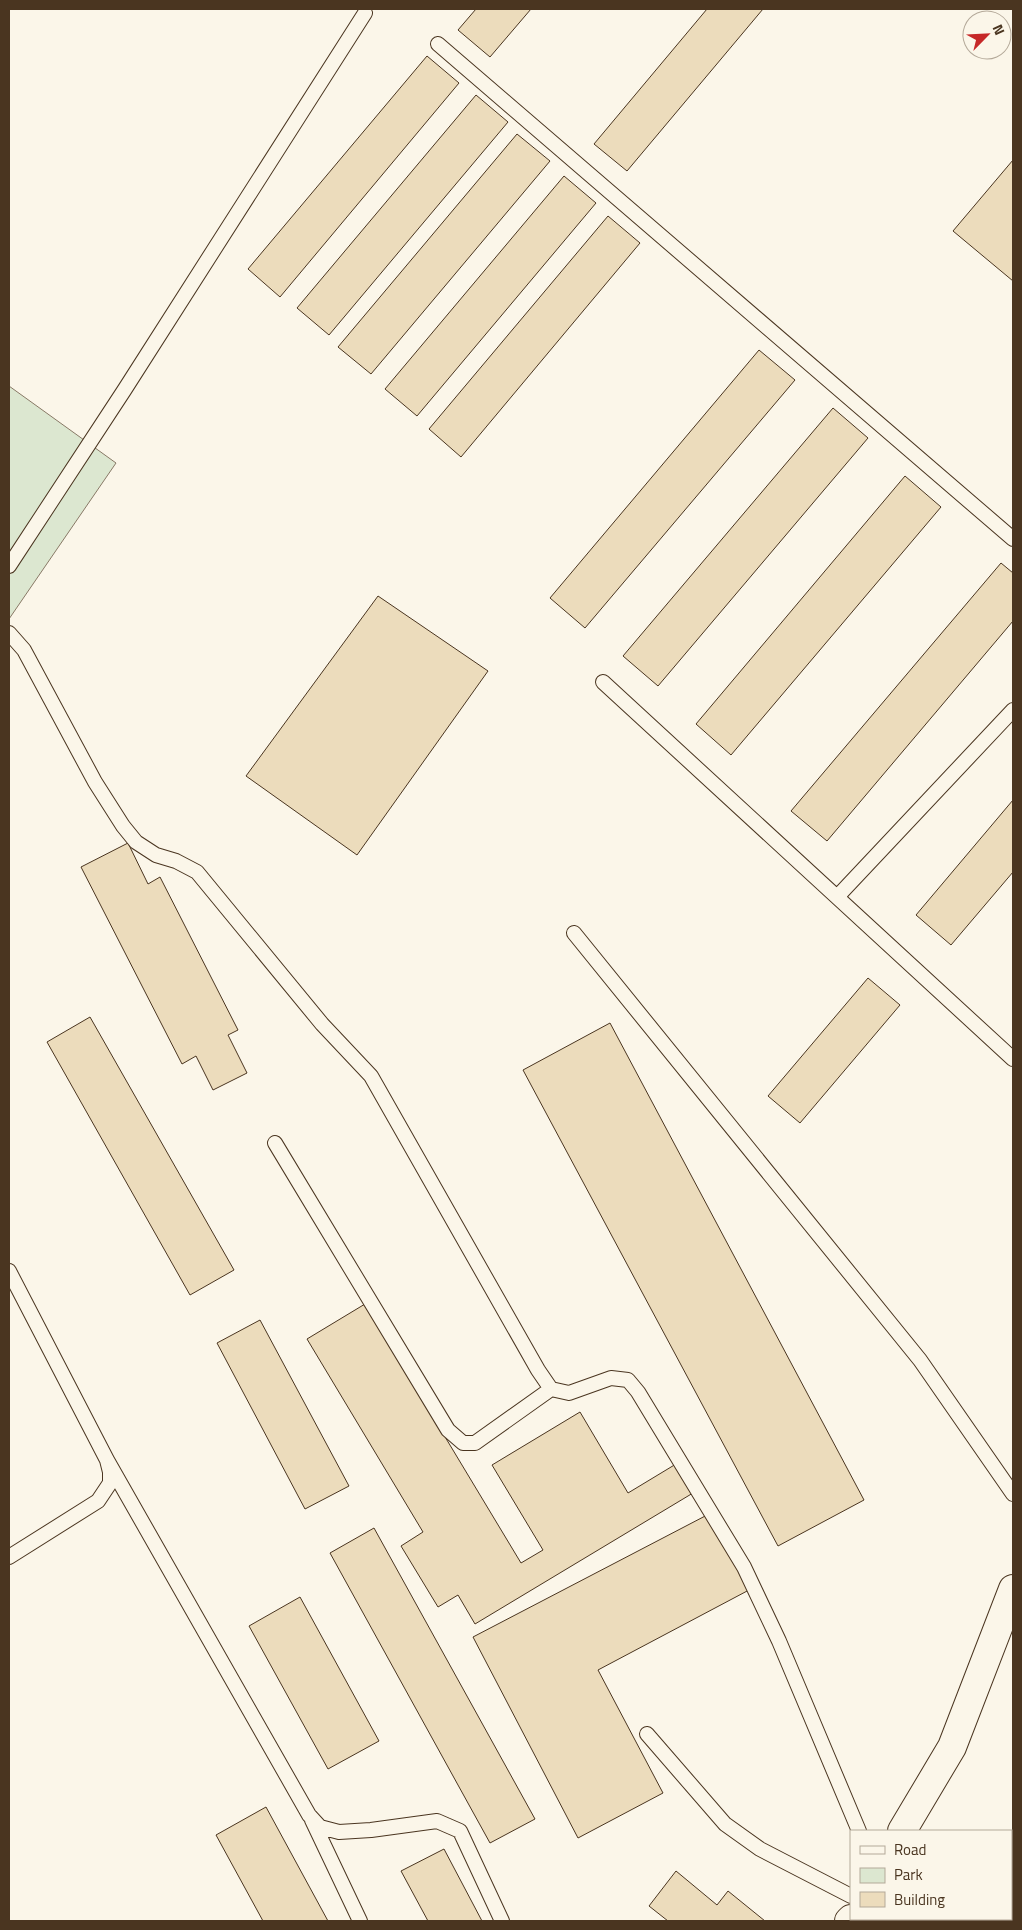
<svg xmlns="http://www.w3.org/2000/svg" width="1022" height="1930" font-family="'Titillium Web',sans-serif">
  <style>
    .green { fill: #dce7d0; stroke: #887966 }
    .building { fill: #ecdcbc; stroke: #4a3520 }
    .lines { fill: none; stroke-linecap: round; stroke-linejoin: round }
    .service-casing { stroke: #4a3520; stroke-width: 16 }
    .minor-casing { stroke: #4a3520; stroke-width: 30 }
    .service { stroke: #fbf6e9; stroke-width: 14 }
    .minor { stroke: #fbf6e9; stroke-width: 28 }
  </style>
  <rect width="100%" height="100%" fill="#fbf6e9"/>
  <path class="green" d="M9,386L116,463L9,619Z"/>
  <path class="building" d="M476,9H531L490,57L458,30Z
    M707,9H763L627,171L594,144Z
    M427,56L459,83L280,297L248,269Z
    M476,95L508,122L329,335L297,308Z
    M517,134L550,161L371,374L338,347Z
    M1013,160V281L953,231Z
    M564,176L596,203L417,416L385,389Z
    M608,216L640,243L461,457L429,429Z
    M759,350L795,380L585,628L550,598Z
    M833,408L868,438L658,686L623,656Z
    M905,476L941,507L731,755L696,724Z
    M1001,563L1013,573V621L827,841L791,811Z
    M378,596L488,671L357,855L246,776Z
    M1013,800V872L951,945L916,915Z
    M128,843L148,884L160,877L238,1030L228,1035L247,1073L213,1090L196,1056L182,1064L81,867Z
    M868,978L900,1005L800,1123L768,1096Z
    M90,1017L234,1270L190,1295L47,1042Z
    M610,1023L864,1500L778,1546L523,1070Z
    M365,1304L521,1563L543,1550L492,1465L580,1412L628,1493L676,1464L693,1493L475,1624L458,1595L438,1607L401,1546L423,1532L307,1339Z
    M260,1320L349,1486L305,1509L217,1343Z
    M709,1514L749,1590L598,1670L663,1793L578,1838L473,1637Z
    M374,1528L535,1819L490,1843L330,1553Z
    M300,1597L379,1741L328,1769L249,1626Z
    M266,1807L328,1921H263L216,1835Z
    M444,1849L482,1921H428L401,1871Z
    M676,1871L717,1905L728,1891L765,1921H668L649,1906Z"/>
  <g class="lines">
    <defs>
      <path id="service" d="M438,44L1013,539
        M9,566L125,389L365,13
        M9,633L24,650L95,782L123,826L136,842L156,855L176,861L197,872L322,1024L371,1076L538,1370L551,1389L569,1393L611,1378L628,1380L638,1392L744,1567L779,1641L859,1831
        M603,682L1013,1059
        M837,897L1013,710
        M574,933L920,1360L1013,1494
        M275,1143L448,1430L463,1443H475L551,1389
        M9,1271L107,1460L110,1472V1483L98,1501L9,1557
        M107,1460L309,1815L320,1827L339,1832L371,1830L437,1821L460,1831L502,1921
        M647,1734L725,1824L760,1849L851,1896
        M312,1820L360,1921
        M1011,1844H1013
        M910,1921L911,1919"/>
      <path id="minor" d="M902,1831L952,1747L1013,1589
        M849,1921L851,1919"/>
    </defs>
    <use href="#service" class="service-casing"/>
    <use href="#minor" class="minor-casing"/>
    <use href="#service" class="service"/>
    <use href="#minor" class="minor"/>
  </g>
  <rect width="1022" height="1930" fill="none" stroke="#4a3520" stroke-width="20"/>
  <rect x="850" y="1830" width="162" height="90" fill="#fbf6e9" stroke="#b4a999"/>
  <rect x="860" y="1846" width="25" height="8" fill="#fbf6e9" stroke="#b4a999"/>
  <text x="894" y="1855" font-size="15" fill="#4a3520">Road</text>
  <rect x="860" y="1868" width="25" height="15" fill="#dce7d0" stroke="#b4a999"/>
  <text x="894" y="1880" font-size="15" fill="#4a3520">Park</text>
  <rect x="860" y="1892" width="25" height="15" fill="#ecdcbc" stroke="#b4a999"/>
  <text x="894" y="1905" font-size="15" fill="#4a3520">Building</text>
  <g transform="translate(987 35) rotate(66)"><circle r="24" fill="#fbf6e9" stroke="#b4a999"/>
  <path d="M0-4L9 19L0 12L-9 19Z" fill="#c62828"/>
  <text y="-8" font-size="14" font-weight="bold" text-anchor="middle" fill="#4a3520">N</text>
  </g>
</svg>
